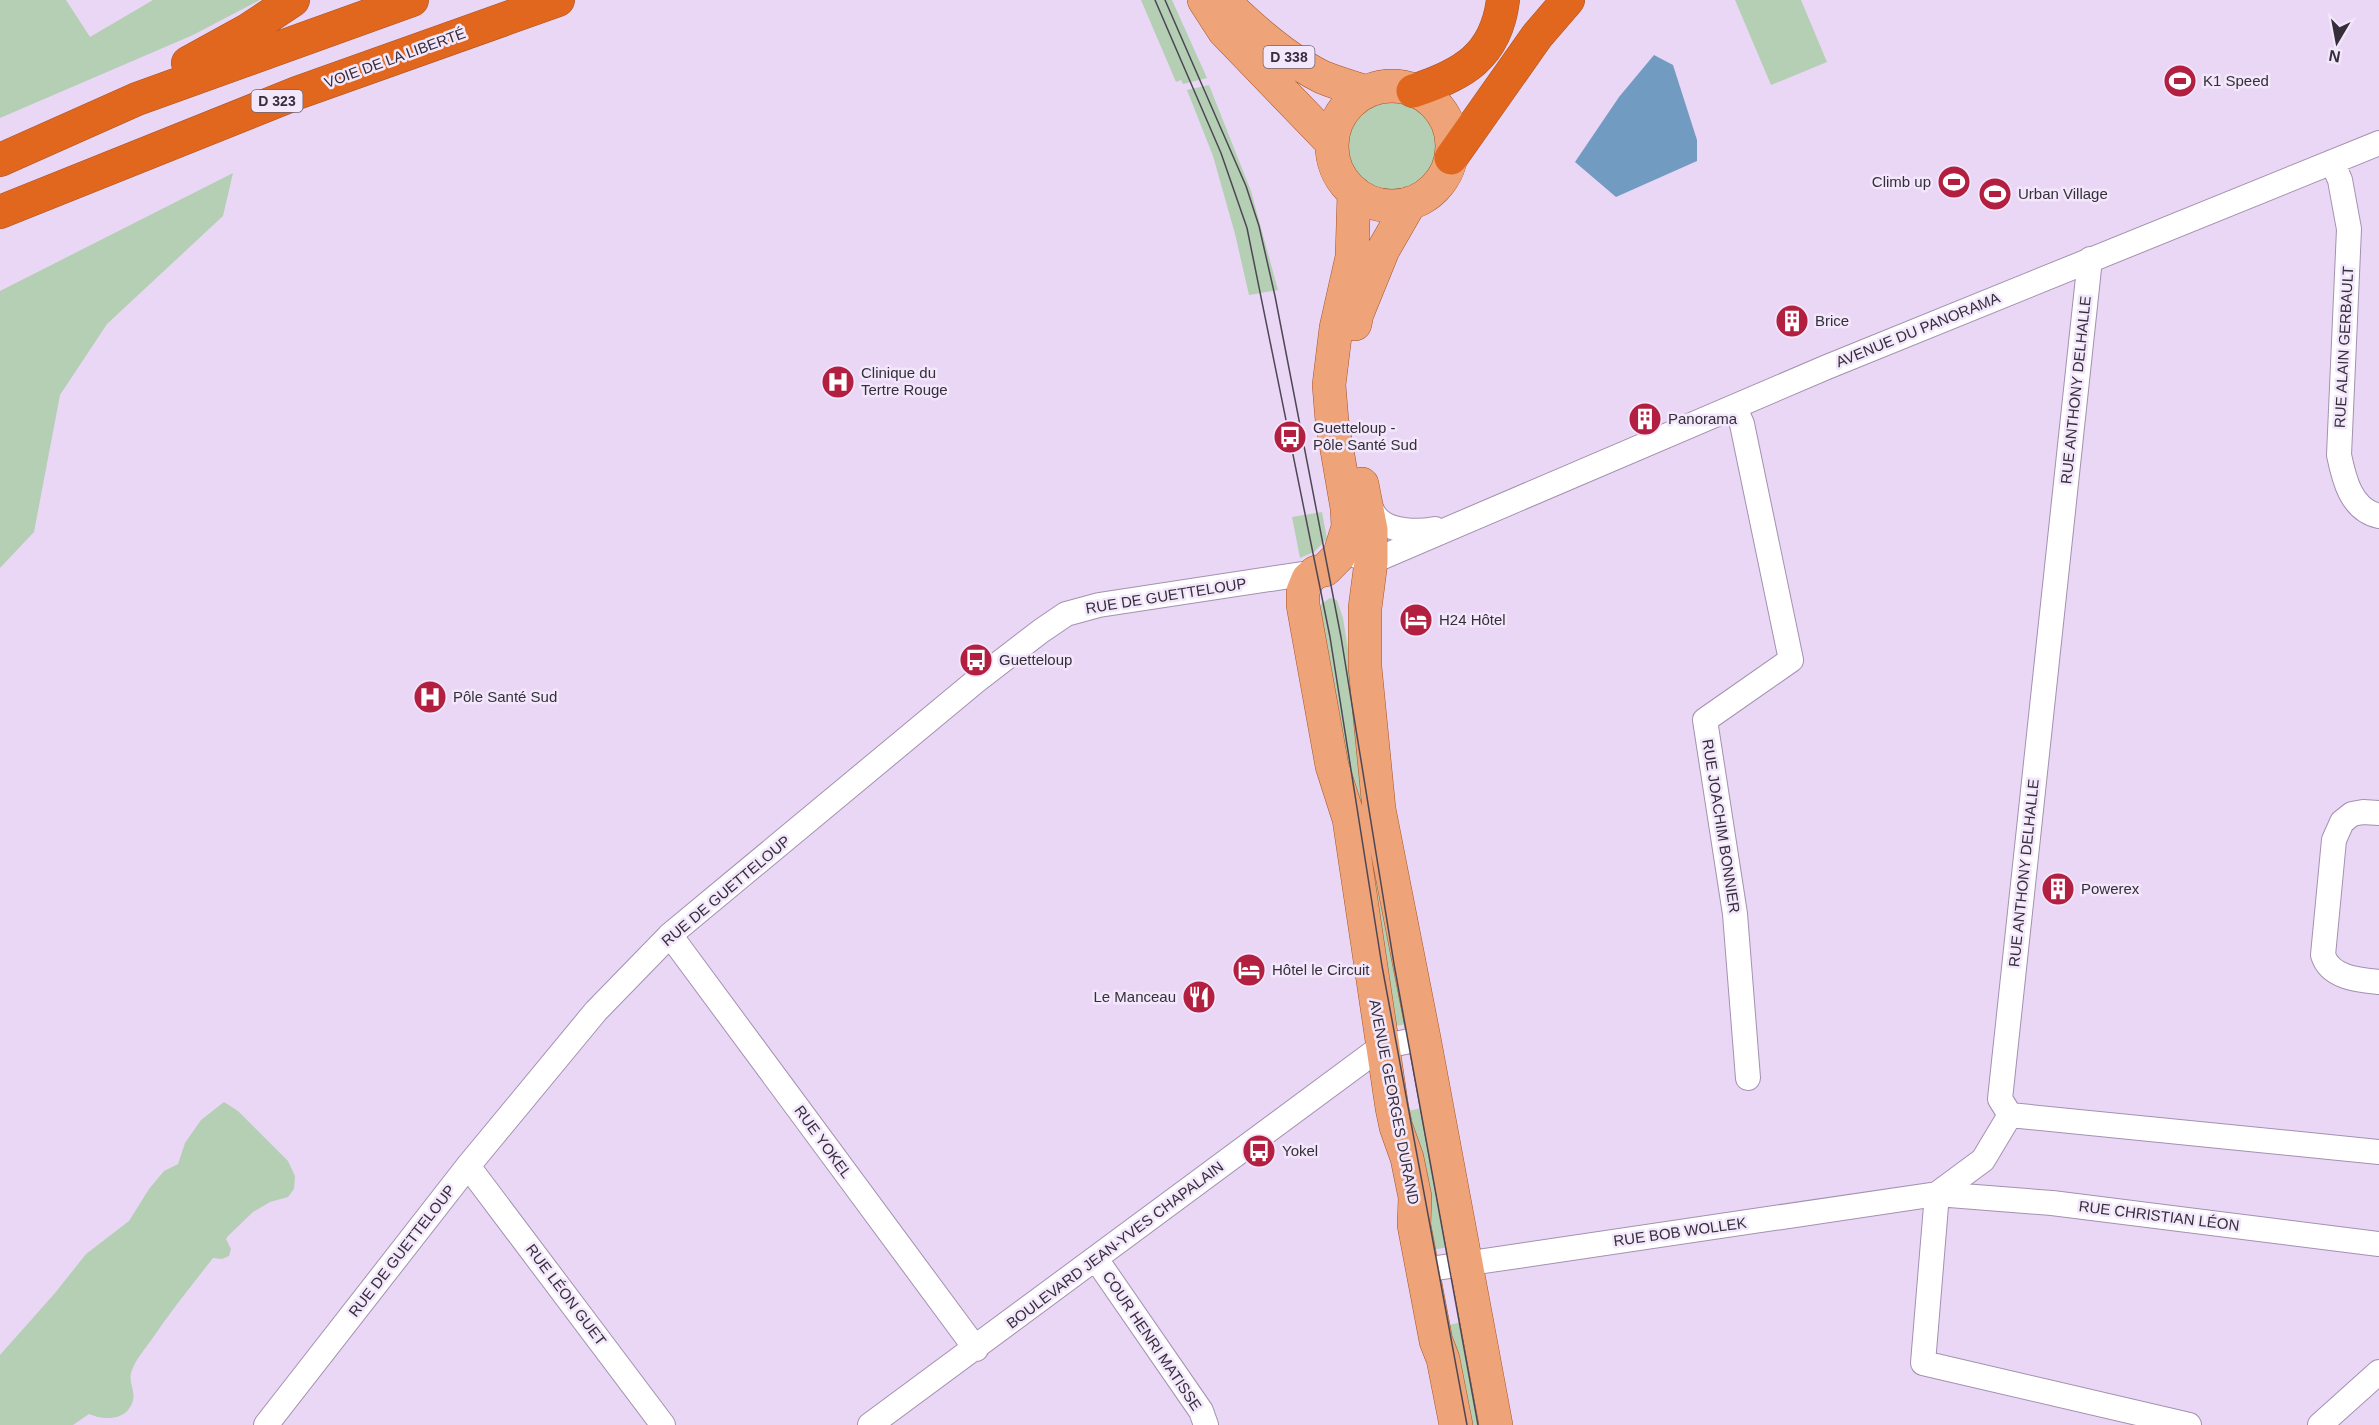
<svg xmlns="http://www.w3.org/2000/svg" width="2379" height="1425" font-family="Arial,sans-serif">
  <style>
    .green { fill: #b4cfb3 }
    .water { fill: #719bc1 }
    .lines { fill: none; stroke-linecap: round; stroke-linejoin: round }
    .street-casing { stroke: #a391af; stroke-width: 26 }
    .primary-casing { stroke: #a65328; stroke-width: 34 }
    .highway-casing { stroke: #a65328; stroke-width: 34 }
    .street { stroke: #fff; stroke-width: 24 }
    .primary { stroke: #eea478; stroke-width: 33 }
    .highway { stroke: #e2671e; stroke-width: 33 }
    .tram { stroke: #4e4654; stroke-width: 1.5 }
    .labels { text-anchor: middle; stroke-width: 5; stroke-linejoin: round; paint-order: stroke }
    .shield { fill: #f3e7fb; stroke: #6f6675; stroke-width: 1.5 }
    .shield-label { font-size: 14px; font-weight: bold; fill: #362f3b }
    .street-label { font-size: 15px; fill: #362f3b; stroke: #f3e7fb }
    .poi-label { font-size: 15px; fill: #362f3b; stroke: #f3e7fb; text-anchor: start }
  </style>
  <rect width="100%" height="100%" fill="#ead7f6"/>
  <path class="green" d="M0,0H66L90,37L153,0H260L193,35L0,118Z
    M1141,0H1172L1207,78L1183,84L1181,80L1176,82Z
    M1735,0H1801L1827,62L1771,85Z
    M1209,85L1251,191L1278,290L1249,295L1235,234L1213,156L1187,90Z
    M1344 148a47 47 0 1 1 94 0a47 47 0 1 1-94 0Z
    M233,173L223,216L107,324L60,395L34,532L0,568V291Z
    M1322,512L1327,539L1314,552L1300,558L1292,517Z
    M1330,598L1337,600L1343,618L1408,1024L1389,1027L1319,611L1321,604Z
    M224,1102L238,1111L288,1161L295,1176L294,1189L288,1197L270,1202L253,1212L228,1236L226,1239L231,1249L229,1256L222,1259L213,1258C192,1285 171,1311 152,1339C145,1349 136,1359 132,1370C126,1384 141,1394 128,1410C119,1421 100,1419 89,1414L73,1425H0V1355L55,1293L86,1254L129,1221L149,1189L164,1171L178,1164L185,1143L201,1120Z
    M1423,1108L1449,1247L1432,1250L1407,1111Z
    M1462,1322L1481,1425H1464L1445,1326Z"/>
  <path class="water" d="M1654,55L1673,65L1697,140V161L1616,197L1575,162L1619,97Z"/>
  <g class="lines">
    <defs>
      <path id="street" d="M2332,162L2340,180L2349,229L2339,455C2344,479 2351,510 2379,516
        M2090,259L2000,1099L2010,1115L2379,1152
        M1735,408L1742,424L1791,660L1705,720L1735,914L1748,1078
        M1367,499C1370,506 1373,515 1379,520C1392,532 1418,532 1435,529
        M1357,556L1371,562L1827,367L2379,143
        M2379,813L2363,812L2352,814L2342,822L2334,840L2323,955C2330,978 2359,980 2379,982
        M670,935L976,1349
        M468,1166L663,1425
        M1096,1259L1201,1411L1206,1425
        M1423,1270L1937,1194L1983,1160L2010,1115
        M266,1425L468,1166L596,1011L670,935L976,681L1041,631L1066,614L1099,605L1316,572
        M870,1425L1381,1047L1424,1038
        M2189,1425L1923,1363L1937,1194L2052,1203L2379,1244
        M2320,1425L2379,1372"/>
      <path id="primary" d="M1204,0L1224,31L1332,143
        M1232,9C1259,35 1288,60 1322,77C1336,83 1352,87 1366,92
        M1332 146a60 60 0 1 1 120 0a60 60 0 1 1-120 0Z
        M1354,192L1352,257L1336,328L1329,385L1332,421L1347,508L1348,527L1339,556L1325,570L1316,572L1308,579L1303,591V605L1332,766L1349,819L1392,1108L1396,1127L1407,1158L1415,1197L1414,1225L1436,1341L1443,1359L1456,1425
        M1355,324L1357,314L1383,250L1410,203
        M1362,484L1371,530V562L1365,608V667L1379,809L1424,1038L1496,1425"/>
      <path id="highway" d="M188,63L248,30L293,0
        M1413,91C1463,75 1496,56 1503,0
        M1451,158L1537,36L1568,0
        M0,160L137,99L412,0
        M0,212L297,93L558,0"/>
    </defs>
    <use href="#street" class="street-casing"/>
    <use href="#primary" class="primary-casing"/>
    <use href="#highway" class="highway-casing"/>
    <use href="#street" class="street"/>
    <use href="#primary" class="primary"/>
    <use href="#highway" class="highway"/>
    <path class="tram" d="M1155,0L1221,153L1247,228L1330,637L1382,966L1467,1425
      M1165,0L1246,186L1259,226L1275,296L1341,637L1394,964L1478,1425"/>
  </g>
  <defs>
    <symbol id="stadium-disc" viewBox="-11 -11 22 22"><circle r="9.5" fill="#b21f40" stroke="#f3e7fb"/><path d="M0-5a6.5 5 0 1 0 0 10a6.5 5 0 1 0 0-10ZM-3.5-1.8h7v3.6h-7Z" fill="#fff"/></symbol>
    <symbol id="building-disc" viewBox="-11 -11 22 22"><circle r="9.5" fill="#b21f40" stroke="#f3e7fb"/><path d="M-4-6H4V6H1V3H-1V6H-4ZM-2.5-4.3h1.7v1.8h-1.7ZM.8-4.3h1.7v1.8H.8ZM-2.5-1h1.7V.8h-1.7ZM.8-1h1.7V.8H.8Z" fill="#fff"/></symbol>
    <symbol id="hospital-disc" viewBox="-11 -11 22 22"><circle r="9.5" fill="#b21f40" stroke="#f3e7fb"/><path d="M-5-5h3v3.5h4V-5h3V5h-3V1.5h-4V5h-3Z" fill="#fff"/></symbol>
    <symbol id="bus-disc" viewBox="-11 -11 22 22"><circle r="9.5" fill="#b21f40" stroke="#f3e7fb"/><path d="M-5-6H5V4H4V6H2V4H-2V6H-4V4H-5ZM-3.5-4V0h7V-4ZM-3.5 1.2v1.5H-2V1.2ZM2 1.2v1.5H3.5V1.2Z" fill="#fff"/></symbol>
    <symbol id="hotel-disc" viewBox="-11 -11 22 22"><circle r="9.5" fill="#b21f40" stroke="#f3e7fb"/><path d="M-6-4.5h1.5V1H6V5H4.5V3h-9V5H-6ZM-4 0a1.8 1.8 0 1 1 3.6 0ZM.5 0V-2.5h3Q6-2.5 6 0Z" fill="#fff"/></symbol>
    <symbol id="restaurant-disc" viewBox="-11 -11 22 22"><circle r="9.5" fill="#b21f40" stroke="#f3e7fb"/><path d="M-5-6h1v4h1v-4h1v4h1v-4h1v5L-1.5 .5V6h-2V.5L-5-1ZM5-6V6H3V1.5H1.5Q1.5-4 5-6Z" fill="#fff"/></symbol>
  </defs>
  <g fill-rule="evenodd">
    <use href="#stadium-disc" x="2161" y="62" width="38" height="38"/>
    <use href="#stadium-disc" x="1935" y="163" width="38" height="38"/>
    <use href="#stadium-disc" x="1976" y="175" width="38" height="38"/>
    <use href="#building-disc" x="1773" y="302" width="38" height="38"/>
    <use href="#hospital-disc" x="819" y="363" width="38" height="38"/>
    <use href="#building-disc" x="1626" y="400" width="38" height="38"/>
    <use href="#bus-disc" x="1271" y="418" width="38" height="38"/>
    <use href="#hotel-disc" x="1397" y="601" width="38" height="38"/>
    <use href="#bus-disc" x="957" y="641" width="38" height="38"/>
    <use href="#hospital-disc" x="411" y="678" width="38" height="38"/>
    <use href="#building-disc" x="2039" y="870" width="38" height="38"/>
    <use href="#hotel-disc" x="1230" y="951" width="38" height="38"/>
    <use href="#restaurant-disc" x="1180" y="978" width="38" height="38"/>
    <use href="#bus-disc" x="1240" y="1132" width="38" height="38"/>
  </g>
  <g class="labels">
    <g class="shield">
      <rect x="1263.5" y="46" width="51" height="22" rx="4.5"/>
      <rect x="251.5" y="90" width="51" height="22" rx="4.5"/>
    </g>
    <g class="shield-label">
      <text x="1289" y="62">D 338</text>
      <text x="277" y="106">D 323</text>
    </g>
    <g class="street-label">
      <text transform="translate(395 58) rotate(-20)" y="5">VOIE DE LA LIBERTÉ</text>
      <text transform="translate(1918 330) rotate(-22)" y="5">AVENUE DU PANORAMA</text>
      <text transform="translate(2344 347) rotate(-87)" y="5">RUE ALAIN GERBAULT</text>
      <text transform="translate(2076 390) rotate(-84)" y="5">RUE ANTHONY DELHALLE</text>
      <text transform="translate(1166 596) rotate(-9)" y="5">RUE DE GUETTELOUP</text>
      <text transform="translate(1721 826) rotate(81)" y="5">RUE JOACHIM BONNIER</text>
      <text transform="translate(2024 873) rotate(-84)" y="5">RUE ANTHONY DELHALLE</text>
      <text transform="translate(726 891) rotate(-40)" y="5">RUE DE GUETTELOUP</text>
      <text transform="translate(1394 1102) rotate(79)" y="5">AVENUE GEORGES DURAND</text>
      <text transform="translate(823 1142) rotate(54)" y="5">RUE YOKEL</text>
      <text transform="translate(2159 1216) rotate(7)" y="5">RUE CHRISTIAN LÉON</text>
      <text transform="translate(1680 1232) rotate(-8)" y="5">RUE BOB WOLLEK</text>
      <text transform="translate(1115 1245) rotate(-37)" y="5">BOULEVARD JEAN-YVES CHAPALAIN</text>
      <text transform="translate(402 1251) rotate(-52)" y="5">RUE DE GUETTELOUP</text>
      <text transform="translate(566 1295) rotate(53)" y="5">RUE LÉON GUET</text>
      <text transform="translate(1152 1341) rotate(56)" y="5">COUR HENRI MATISSE</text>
    </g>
    <g class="poi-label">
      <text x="2203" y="86">K1 Speed</text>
      <text x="1931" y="187" text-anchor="end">Climb up</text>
      <text x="2018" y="199">Urban Village</text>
      <text x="1815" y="326">Brice</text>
      <text x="861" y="378">Clinique du<tspan x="861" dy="17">Tertre Rouge</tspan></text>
      <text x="1668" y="424">Panorama</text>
      <text x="1313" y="433">Guetteloup -<tspan x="1313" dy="17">Pôle Santé Sud</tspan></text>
      <text x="1439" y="625">H24 Hôtel</text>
      <text x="999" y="665">Guetteloup</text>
      <text x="453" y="702">Pôle Santé Sud</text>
      <text x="2081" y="894">Powerex</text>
      <text x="1272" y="975">Hôtel le Circuit</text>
      <text x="1176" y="1002" text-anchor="end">Le Manceau</text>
      <text x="1282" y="1156">Yokel</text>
    </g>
  </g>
  <g transform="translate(2337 42) rotate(190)" stroke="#f3e7fb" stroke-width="4.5" paint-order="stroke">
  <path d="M0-4.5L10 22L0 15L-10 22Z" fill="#362f3b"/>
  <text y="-9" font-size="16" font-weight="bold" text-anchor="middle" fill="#362f3b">N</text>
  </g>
</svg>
